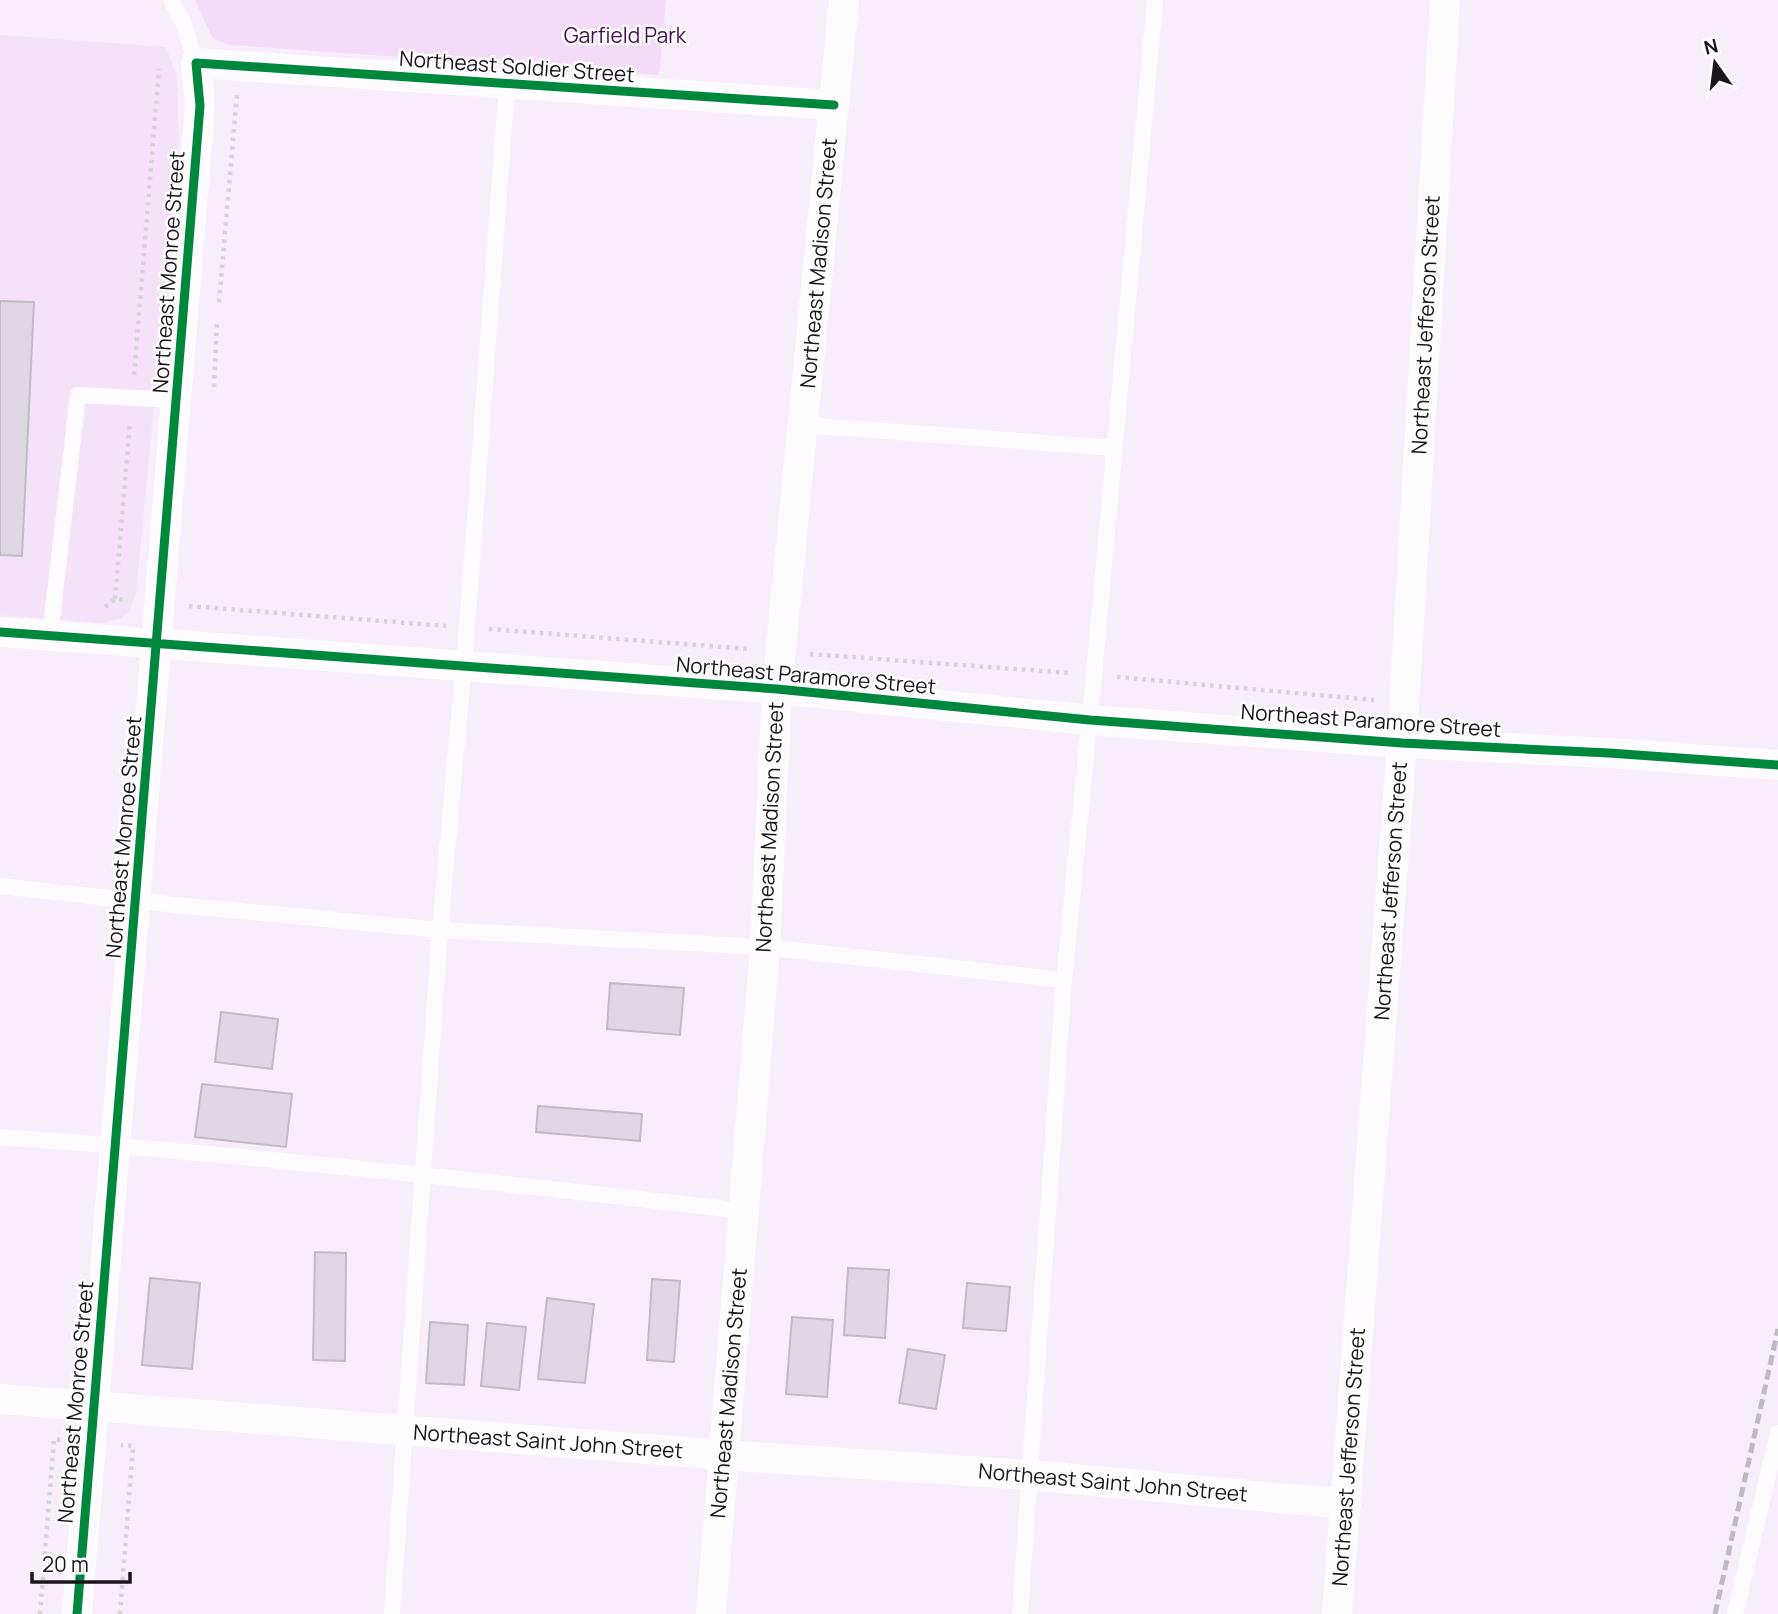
<svg xmlns="http://www.w3.org/2000/svg" width="1778" height="1614" font-family="Manrope,sans-serif">
  <style>
    .built { fill: #f4e2f8 }
    .green { fill: #f4dbf9 }
    .building { fill: #dfd7e1; stroke: #c2bac4; stroke-width: 2 }
    .lines { fill: none; stroke-linecap: round; stroke-linejoin: round }
    .path { stroke: #d7d4d8; stroke-width: 4.5; stroke-dasharray: 3.5 5; stroke-linecap: butt }
    .lane { stroke: #fefcfe; stroke-width: 16 }
    .street { stroke: #fefcfe; stroke-width: 30 }
    .rail { stroke: #bdbbbe; stroke-width: 5; stroke-dasharray: 10 5; stroke-linecap: butt }
    .cycleway-casing { stroke: #fff; stroke-width: 13 }
    .cycleway { stroke: #00873e; stroke-width: 9 }
    .labels { text-anchor: middle; stroke-width: 5; stroke-linejoin: round; paint-order: stroke }
    .park-label { font-size: 21px; fill: #460853; stroke: #fff }
    .street-label { font-size: 21px; fill: #1b141c; stroke: #fff }
  </style>
  <rect width="100%" height="100%" fill="#f8edfa"/>
  <path class="built" d="M0,35L166,47L177,78L179,140L136,594L129,611L121,618L103,623L0,615Z"/>
  <path class="green" d="M195,0H666L659,75L230,45L213,39Z"/>
  <path class="building" d="M0,301L34,302L22,556L0,555Z
    M610,983L684,988L680,1035L607,1029Z
    M221,1012L278,1019L272,1069L215,1062Z
    M202,1084L292,1094L286,1147L195,1137Z
    M538,1106L642,1114L640,1141L536,1132Z
    M315,1252L346,1253L345,1361L313,1360Z
    M848,1268L889,1270L885,1338L844,1335Z
    M150,1278L200,1283L192,1369L142,1365Z
    M652,1279L680,1281L674,1362L647,1360Z
    M967,1283L1010,1287L1006,1331L963,1328Z
    M547,1298L594,1304L585,1383L538,1379Z
    M792,1317L833,1320L827,1397L786,1394Z
    M430,1322L468,1325L464,1385L426,1383Z
    M487,1323L526,1327L519,1390L481,1386Z
    M908,1349L945,1355L936,1409L899,1403Z"/>
  <g class="lines">
    <path class="path" d="M219,302L237,94
      M134,375L159,69
      M214,387L217,321
      M115,599L130,422
      M189,606L446,626
      M105,607L115,599L128,600
      M489,629L749,649
      M810,654L1070,673
      M1117,677L1374,700
      M40,1614L54,1439L60,1440
      M120,1614L133,1446L121,1445"/>
    <path class="lane" d="M171,0L183,22L196,63
      M804,425L1114,448
      M50,636L78,395L176,400
      M0,886L136,901L440,930L765,947L1064,980
      M0,1137C249,1155 496,1182 744,1211
      M392,1614L440,930L467,628L507,83
      M1020,1614L1064,980L1094,675L1155,0
      M1735,1614L1778,1433"/>
    <path class="street" d="M0,632L777,689L1090,720L1402,743L1609,753L1778,765
      M0,1399L724,1455L1030,1475L1346,1504
      M77,1614L200,106L196,63L834,105
      M711,1614L765,947L777,689L844,0
      M1337,1614L1402,743L1445,0"/>
    <path class="rail" d="M1715,1614L1778,1329"/>
    <defs>
      <path id="cycleway" d="M0,632L777,689L1090,720L1402,743L1609,753L1778,765
        M77,1614L200,106L196,63L834,105"/>
    </defs>
    <use href="#cycleway" class="cycleway-casing"/>
    <use href="#cycleway" class="cycleway"/>
  </g>
  <g class="labels">
    <g class="park-label">
      <text x="625" y="43">Garfield Park</text>
    </g>
    <g class="street-label">
      <text transform="translate(517 67) rotate(4)" y="7">Northeast Soldier Street</text>
      <text transform="translate(819 263) rotate(-85)" y="7">Northeast Madison Street</text>
      <text transform="translate(169 272) rotate(-86)" y="7">Northeast Monroe Street</text>
      <text transform="translate(1426 325) rotate(-87)" y="7">Northeast Jefferson Street</text>
      <text transform="translate(806 676) rotate(5)" y="7">Northeast Paramore Street</text>
      <text transform="translate(1371 721) rotate(4)" y="7">Northeast Paramore Street</text>
      <text transform="translate(770 827) rotate(-87)" y="7">Northeast Madison Street</text>
      <text transform="translate(124 837) rotate(-85)" y="7">Northeast Monroe Street</text>
      <text transform="translate(1391 891) rotate(-86)" y="7">Northeast Jefferson Street</text>
      <text transform="translate(729 1393) rotate(-85)" y="7">Northeast Madison Street</text>
      <text transform="translate(76 1402) rotate(-85)" y="7">Northeast Monroe Street</text>
      <text transform="translate(548 1442) rotate(4)" y="7">Northeast Saint John Street</text>
      <text transform="translate(1349 1457) rotate(-86)" y="7">Northeast Jefferson Street</text>
      <text transform="translate(1113 1483) rotate(5)" y="7">Northeast Saint John Street</text>
    </g>
  </g>
  <g transform="translate(1715 63) rotate(346)" stroke="#ffffff" stroke-width="5" paint-order="stroke">
  <path d="M0-5L12 26L0 18L-12 26Z" fill="#1b141c"/>
  <text y="-10" font-size="19" font-weight="bold" text-anchor="middle" fill="#1b141c">N</text>
  </g>
  <path d="M32 1572v10h98v-10" fill="none" stroke="#1b141c" stroke-width="3.5"/>
  <text x="42" y="1572" font-size="21" fill="#1b141c" stroke="#ffffff" stroke-width="5" paint-order="stroke">20 m</text>
</svg>
